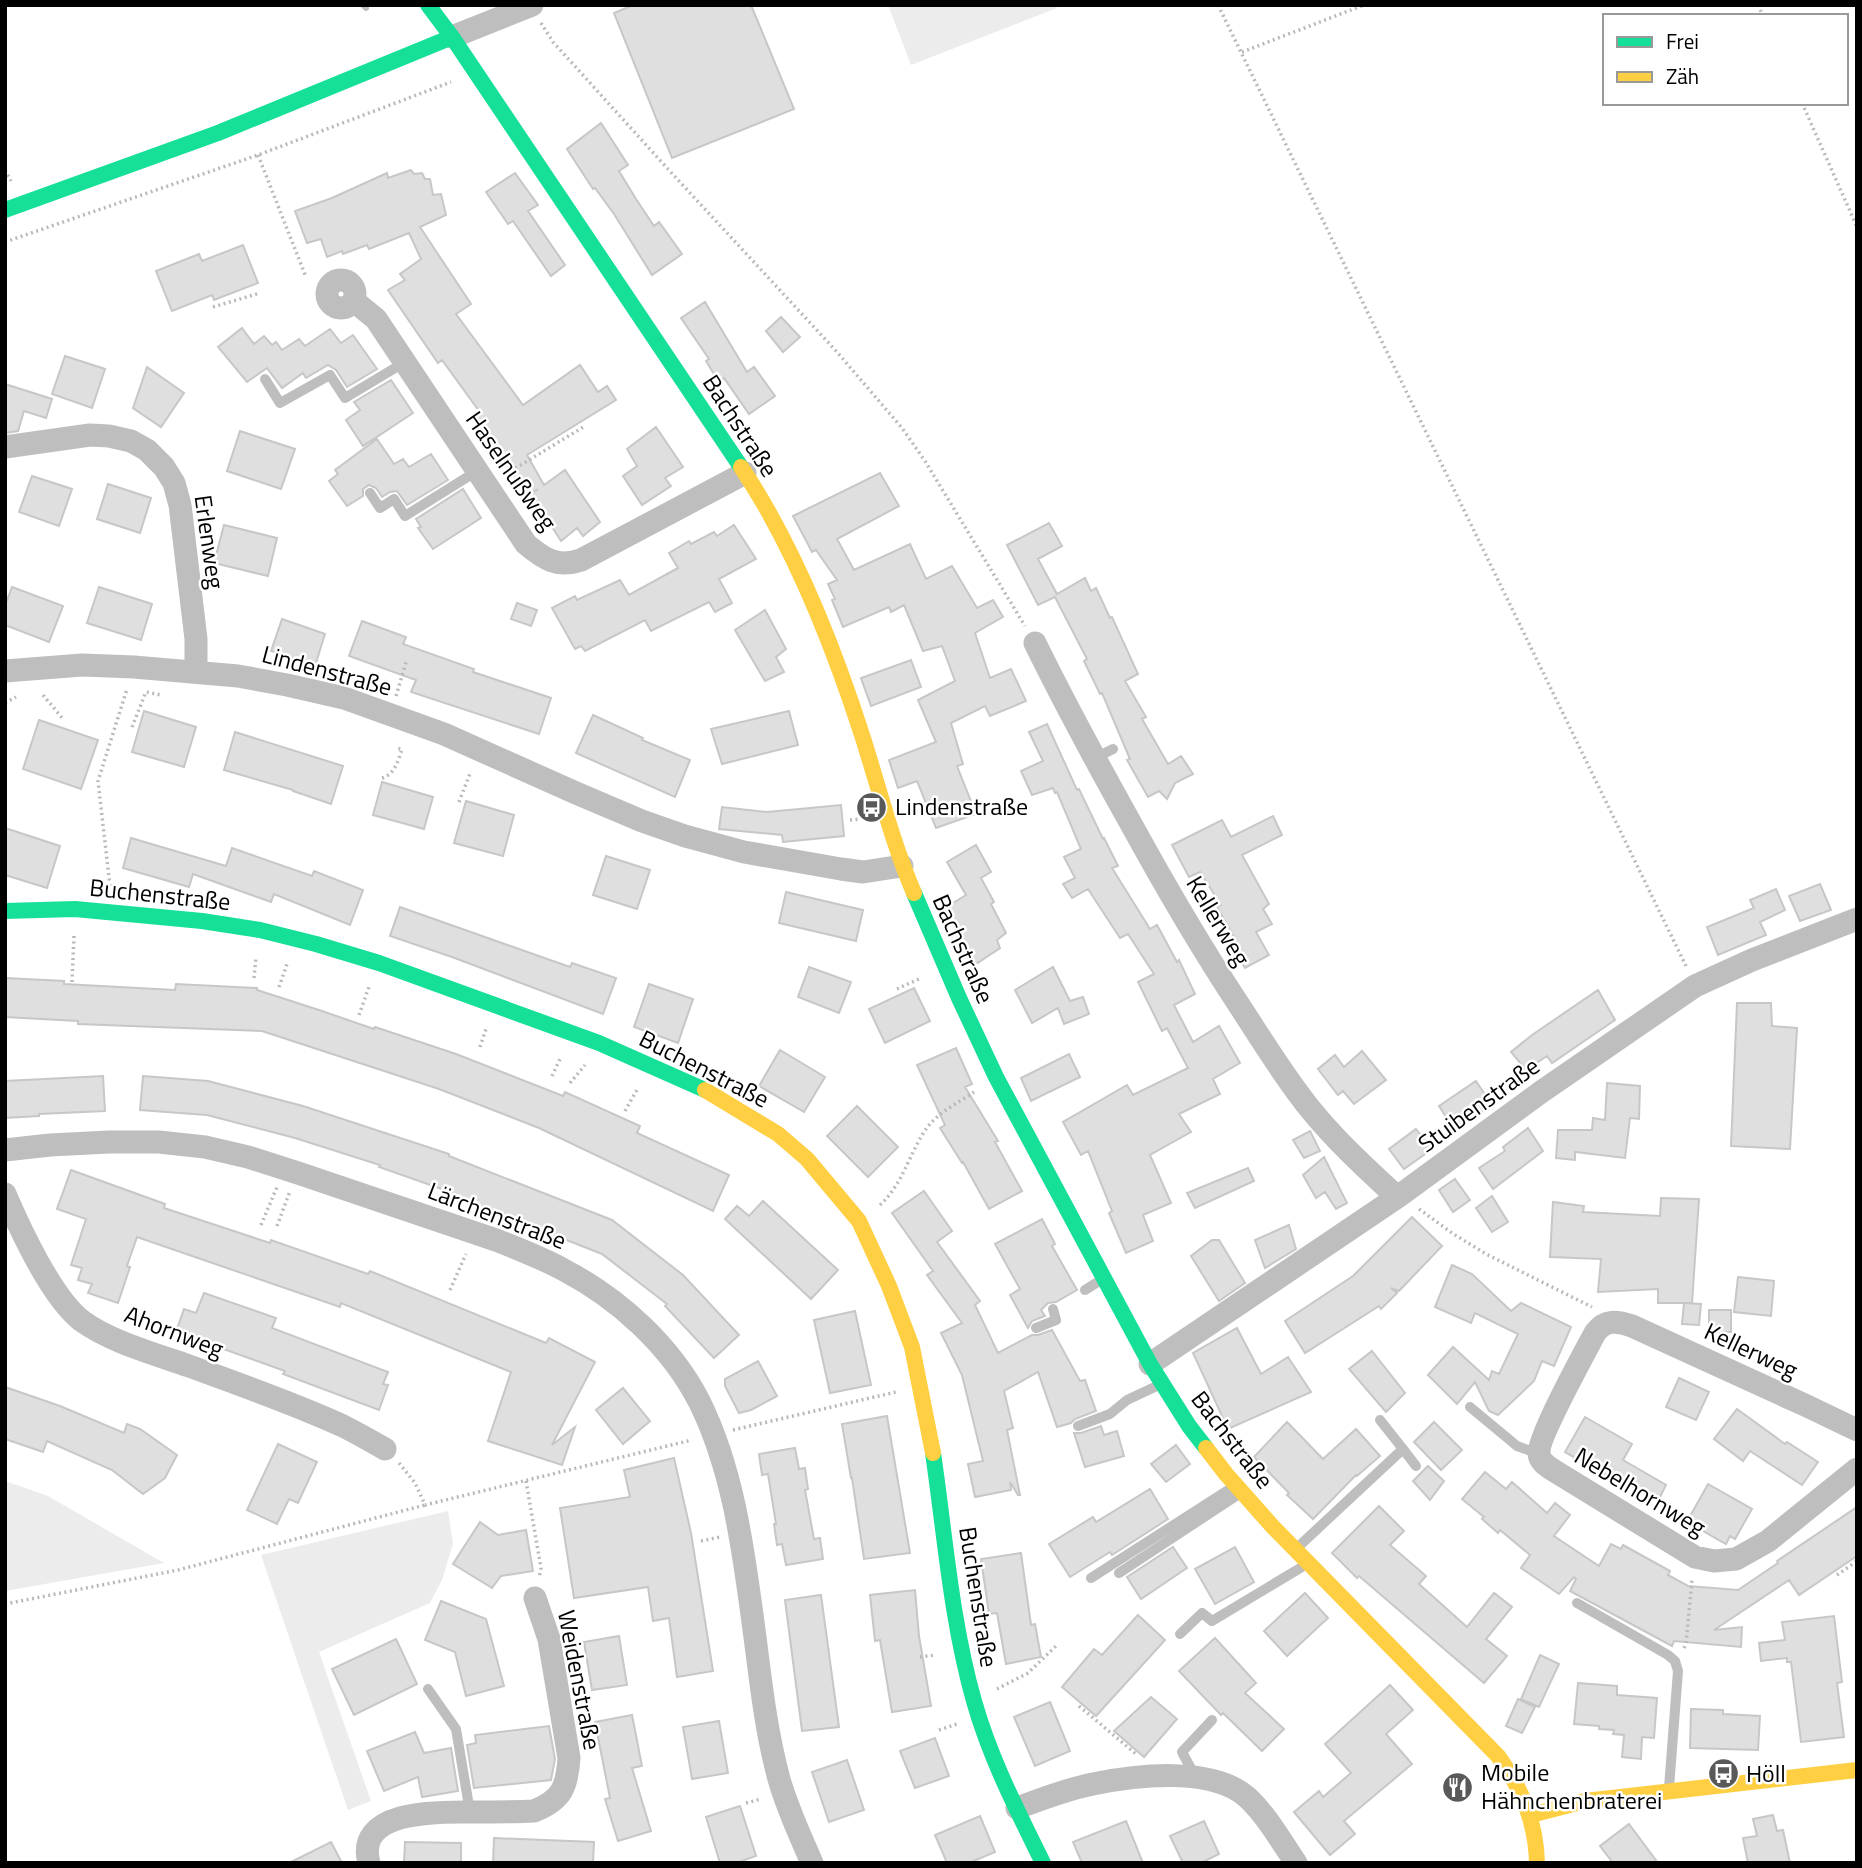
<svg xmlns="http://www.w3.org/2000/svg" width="1862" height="1868" font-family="'Titillium Web',sans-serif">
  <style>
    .green { fill: #ececec }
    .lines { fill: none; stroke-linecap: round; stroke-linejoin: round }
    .stream { stroke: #bfbfbf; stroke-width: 6 }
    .building { fill: #dfdfdf; stroke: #c7c7c7; stroke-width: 2 }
    .path { stroke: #b9b9b9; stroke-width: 3.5; stroke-dasharray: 2 3.5; stroke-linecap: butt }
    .lane { stroke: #bebebe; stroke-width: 10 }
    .street { stroke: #bebebe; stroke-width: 23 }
    .fast { stroke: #16e098; stroke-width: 16 }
    .slow { stroke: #ffcf43; stroke-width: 16 }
    .labels { text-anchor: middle; stroke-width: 5; stroke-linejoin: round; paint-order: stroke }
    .street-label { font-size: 24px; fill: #000; stroke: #fff }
    .poi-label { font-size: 24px; fill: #000; stroke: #fff; text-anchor: start }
  </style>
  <rect width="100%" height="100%" fill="#fff"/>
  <path class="green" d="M888,5H1056L1057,8L911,65Z
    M5,1481L48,1496L164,1563L5,1591Z
    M448,1511L453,1544L442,1580L430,1603L319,1652L371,1801L348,1810L261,1555Z"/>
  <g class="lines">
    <path class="stream" d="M363,5L366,8"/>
  </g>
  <path class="building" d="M633,5H751L794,109L672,158L614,13Z
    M601,123L628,165L619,171L636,199L654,226L659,222L682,254L652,275L614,214L595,188L593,189L567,149Z
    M411,170L414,174L422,173L425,179H430L433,195L441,194L446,215L420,227L471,304L456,314L523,405L580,365L598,392L607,386L616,400L527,455L544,485L565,470L600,522L583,536L577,528L561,541L531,494L538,489L526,497L515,480L516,479L474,415L479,411L442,360L438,363L388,290L405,280L400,274L421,259L409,233L369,249L367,245L343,254L342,251L327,257L321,239L307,243L295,211L332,198L387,173L388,178Z
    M515,173L538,205L528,211L565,265L551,276L513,221L508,224L486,192Z
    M243,245L258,283L214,300L212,295L172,311L156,271L199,254L202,261Z
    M705,302L747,372L754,367L775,396L749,414L724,378L719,382L706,361L709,359L681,318Z
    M781,317L800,337L783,352L766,331Z
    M242,328L254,344L264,336L272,345L276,342L282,350L299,339L305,346L330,329L341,343L353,335L377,369L347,387L336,370L328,365L306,378L303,373L282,388L267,368L247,382L218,347Z
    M65,356L105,369L92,408L52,394Z
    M147,367L184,393L161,427L133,408Z
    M391,380L413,413L363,446L346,420L360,410L354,402Z
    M5,384L52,399L46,418L24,411L18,431L5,433Z
    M656,427L683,467L665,478L671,486L642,505L623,476L637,466L627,449Z
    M240,431L295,449L281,489L227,471Z
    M377,439L394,464L403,459L409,467L431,454L448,480L407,505L397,491L390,492L382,497L376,488L369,485L363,489V496L347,506L329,481L338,474L335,470Z
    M880,473L899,506L837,539L854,570L910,544L926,579L952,566L977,608L993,600L1003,617L975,633L990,678L1011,669L1026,701L990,716L985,706L951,723L963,764L957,766L976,814L936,828L917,781L898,788L889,760L936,742L918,700L955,681L942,646L923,651L904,605L891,612L889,607L843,627L832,600L835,599L828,584L837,580L816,550L812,552L793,516Z
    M32,476L72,489L59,526L19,512Z
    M108,484L151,498L140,533L97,519Z
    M463,489L481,518L433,549L418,528L421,527L416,519Z
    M1049,523L1062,546L1038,559L1057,594L1085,578L1091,591L1096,588L1110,618L1112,617L1138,674L1125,681L1146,717L1142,719L1168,764L1181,756L1193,774L1175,783L1167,799L1159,791L1148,797L1127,760L1130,759L1102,693L1100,694L1084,661L1087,659L1055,597L1038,605L1007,545Z
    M224,525L277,538L268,576L214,563Z
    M734,525L756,559L719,579L732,603L715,612L709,602L651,631L645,620L585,651L581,646L575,649L552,608L575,596L577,600L620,580L629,595L678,568L669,553L689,541L691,544L714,532L717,536Z
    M12,587L63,606L49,642L5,625V606Z
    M99,587L152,604L141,640L87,623Z
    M517,603L537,610L531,626L511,619Z
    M765,610L786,649L776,657L784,672L765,681L735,630Z
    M282,619L325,634L315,666L271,651Z
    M362,621L406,637L403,644L474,669L473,672L551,698L539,734L411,692L416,680L349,656Z
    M911,660L921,687L871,706L861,678Z
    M144,711L196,727L184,767L132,752Z
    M789,711L798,745L722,764L711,729Z
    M593,715L643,738L642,740L690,760L675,797L576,753Z
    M39,720L98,740L81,789L23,769Z
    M1047,724L1077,790L1079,789L1103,839L1104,838L1118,866L1112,868L1150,929L1157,925L1177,962L1179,960L1195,994L1174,1005L1193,1042L1219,1026L1240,1063L1213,1079L1220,1094L1179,1114L1191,1132L1150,1155L1171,1203L1143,1215L1153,1241L1126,1253L1109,1213L1112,1211L1088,1151L1081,1155L1063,1122L1127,1085L1133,1095L1188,1068L1167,1028L1162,1031L1138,982L1154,974L1128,934L1120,938L1088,889L1072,898L1063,884L1075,878L1064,857L1081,849L1057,792L1055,793L1053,788L1032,795L1021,771L1043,761L1029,732Z
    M235,732L343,766L331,804L293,791V790L224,770Z
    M382,782L433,797L424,829L373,815Z
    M466,801L514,815L503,856L454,843Z
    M841,805L844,836L783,842L782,835L719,829L722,807L767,812Z
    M1273,816L1282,835L1242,855L1269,904L1263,909L1272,924L1256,932L1269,955L1245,968L1231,946L1237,942L1217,907L1221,905L1200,872L1189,877L1172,845L1222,820L1231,837Z
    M5,828L60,846L47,888L5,875Z
    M131,838L226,866L232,848L312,876L314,871L363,890L350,925L274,894L271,902L193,874L189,887L123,868Z
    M976,845L991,872L981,878L994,902L991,904L1006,933L997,940L1000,948L976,964L959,934L961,933L945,908L966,895L947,862Z
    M606,856L650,870L637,909L593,895Z
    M1820,884L1831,910L1800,921L1789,896Z
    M1776,889L1785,910L1760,922L1766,935L1718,955L1707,927L1754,908L1750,900Z
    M786,892L863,910L856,941L779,923Z
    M400,907L570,967L572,963L616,978L603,1014L452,957L390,936Z
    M809,967L851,982L839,1013L798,997Z
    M1053,967L1070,1001L1083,997L1089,1014L1064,1024L1058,1008L1032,1023L1015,990Z
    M5,978L64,981V984L175,990L176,984L257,988V990L319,1010L374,1029L375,1027L456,1054L563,1096L565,1092L640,1126L637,1133L729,1175L713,1211L539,1128L439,1089L262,1031L78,1024V1021L5,1017Z
    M649,984L693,999L678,1043L634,1027Z
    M914,988L930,1021L885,1043L869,1009Z
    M1598,990L1615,1020L1552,1063L1547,1056L1526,1070L1511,1052L1532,1035Z
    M1737,1003H1771L1772,1026L1797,1028L1790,1149L1731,1146Z
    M956,1048L972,1084L965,1087L998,1141L995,1142L1022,1191L989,1209L963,1162L962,1163L940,1128L945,1125L917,1065Z
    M780,1050L825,1077L804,1112L759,1086Z
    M1362,1051L1386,1080L1354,1104L1343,1091L1338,1095L1318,1069L1335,1055L1344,1067Z
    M1069,1054L1080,1077L1031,1101L1021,1078Z
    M103,1076L105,1111L39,1114V1116L5,1118V1081Z
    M143,1076L208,1081L303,1106L449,1154V1156L612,1220L683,1275L739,1335L714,1358L665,1306L667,1304L602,1254L455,1196L456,1194L379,1167L380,1165L295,1138L207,1115L140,1110Z
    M1476,1081L1492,1105L1455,1131L1439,1106Z
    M1607,1083L1640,1086L1639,1119L1630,1118L1625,1158L1575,1152V1160L1556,1158L1558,1130H1592L1593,1118L1605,1120Z
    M857,1106L898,1147L868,1177L827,1136Z
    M1528,1128L1543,1151L1493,1189L1479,1168L1505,1151L1503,1147Z
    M1416,1129L1432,1149L1404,1169L1389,1149Z
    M1310,1131L1320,1151L1304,1158L1293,1140Z
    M1324,1157L1347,1203L1336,1209L1325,1192L1316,1198L1303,1175Z
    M1248,1168L1254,1181L1195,1208L1187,1193Z
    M71,1170L165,1204L164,1208L270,1243L271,1240L368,1274L370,1271L546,1343L549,1338L595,1362L552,1445L575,1427L562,1465L488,1441L511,1372L341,1303L340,1307L137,1237L127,1266L130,1267L118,1303L88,1293L92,1284L78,1280L82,1268L71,1265L86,1219L57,1209Z
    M1455,1179L1470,1200L1453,1212L1439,1190Z
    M924,1191L952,1231L937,1242L980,1301L975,1305L998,1353L1032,1335H1038L1052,1330L1080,1381L1085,1380L1096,1411L1075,1419L1071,1423L1057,1427L1038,1372L1004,1391L1013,1428L1007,1430L1020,1495H1018L1010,1482L1011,1490L975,1497L968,1464L983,1461L962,1375L941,1333L962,1323L927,1275L933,1271L892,1213Z
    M1492,1196L1508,1222L1492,1232L1476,1208Z
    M1661,1198L1699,1199L1692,1303H1658V1289L1598,1292L1601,1259L1550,1257L1553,1202L1584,1206L1583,1212L1660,1216Z
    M763,1201L838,1270L811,1299L725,1219L737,1206L749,1216Z
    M1412,1217L1442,1246L1399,1291L1391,1288L1397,1293L1381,1309L1379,1306L1305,1353L1285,1321L1353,1276Z
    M1042,1219L1055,1244L1052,1246L1077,1290L1056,1302L1048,1303L1041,1310L1045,1316L1032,1321L1028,1328L1010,1295L1020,1289L995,1244Z
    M1289,1225L1296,1249L1265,1268L1255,1240Z
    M1212,1240H1219L1245,1283L1219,1301L1191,1256Z
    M1452,1265L1472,1274L1511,1311L1521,1303L1571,1327L1554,1366L1542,1361L1534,1381L1498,1415L1489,1411L1475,1382L1457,1404L1428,1375L1453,1347L1489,1380L1492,1371L1499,1374L1518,1334L1475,1313L1471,1323L1435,1307Z
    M1738,1277L1774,1281L1771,1316L1734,1312Z
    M204,1293L276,1318L272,1328L388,1372L383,1384L388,1385L379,1410L283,1374L285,1371L176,1332L184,1309L196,1313Z
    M1684,1303L1701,1304L1699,1325L1682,1324Z
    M1709,1310H1731V1332H1709Z
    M855,1311L871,1385L830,1393L814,1320Z
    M1237,1328L1261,1374L1288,1357L1311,1392L1228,1429L1193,1353Z
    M1372,1351L1405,1393L1386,1412L1349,1369Z
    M758,1361L777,1396L751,1410L739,1413L725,1386V1379Z
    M1679,1378L1709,1392L1696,1420L1666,1407Z
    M5,1387L60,1406L124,1433L127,1424L140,1429L177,1455L165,1478L143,1494L112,1470L47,1441L43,1452L5,1439Z
    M623,1388L650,1421L623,1444L596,1410Z
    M1737,1409L1785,1444L1787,1442L1818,1462L1802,1485L1750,1451L1743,1461L1714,1439Z
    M887,1416L910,1553L864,1559L852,1478H851L842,1424Z
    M1585,1417L1632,1444L1623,1460L1666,1485L1658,1501L1614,1476L1613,1479L1565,1452Z
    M1287,1422L1323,1459L1356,1429L1380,1456L1357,1476L1356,1475L1313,1519L1287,1495L1289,1493L1254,1457Z
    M1434,1422L1462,1450L1441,1470L1414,1442Z
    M1101,1426L1104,1435L1117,1431L1124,1456L1085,1467L1074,1433H1081Z
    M278,1444L317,1462L298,1503L289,1499L277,1524L247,1510Z
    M1176,1445L1190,1464L1166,1482L1151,1464Z
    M795,1448L799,1469L805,1468L808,1489L805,1490L814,1539L820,1538L823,1559L786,1565L782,1544L777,1545L774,1524H776L768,1474L762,1475L759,1454Z
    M674,1458L691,1533L713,1671L677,1677L669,1618L653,1621L648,1587L574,1598L560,1508L630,1497L624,1470Z
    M1428,1466L1444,1481L1430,1500L1413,1481Z
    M1485,1472L1506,1489L1512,1482L1547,1513L1555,1503L1570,1515L1554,1536L1599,1566L1611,1544L1621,1549L1623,1545L1670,1571L1668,1575L1688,1586L1738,1590L1778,1563L1777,1561L1857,1507V1556L1799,1595L1789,1580L1714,1630L1742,1627L1741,1647L1674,1641L1672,1646L1570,1591L1576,1579L1574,1577L1559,1594L1521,1568L1530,1555L1500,1530L1498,1533L1482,1519L1484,1517L1462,1499Z
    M1708,1484L1752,1509L1735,1539L1730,1536L1726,1544L1696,1527L1699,1523L1689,1518Z
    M1150,1489L1168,1519L1112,1555L1110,1552L1070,1577L1049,1544L1093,1517L1096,1522Z
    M1379,1506L1404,1531L1390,1545L1426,1576L1419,1584L1467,1627L1494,1593L1512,1607L1486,1639L1507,1656L1484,1683L1359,1576L1357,1578L1332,1553Z
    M480,1522L498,1535L526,1530L533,1571L501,1576L492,1588L453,1564Z
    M1173,1547L1187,1568L1141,1599L1127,1577Z
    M1235,1547L1254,1582L1215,1604L1195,1569Z
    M1021,1553L1031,1625L1035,1624L1041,1657L1006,1664L997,1613L989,1614L981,1559Z
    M915,1590L919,1636L931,1706L892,1712L880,1640L875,1641L870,1595Z
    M1305,1593L1328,1618L1287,1656L1264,1631Z
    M821,1595L839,1727L802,1731L785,1600Z
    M441,1601L486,1619L504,1686L466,1696L455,1652L425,1640Z
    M1138,1615L1165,1640L1096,1716L1062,1687L1094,1649L1102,1655Z
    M1834,1616L1842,1682L1837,1683L1844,1737L1801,1742L1791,1662H1787V1658L1761,1661L1759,1643L1785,1640L1782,1622Z
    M619,1636L627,1685L592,1690L584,1642Z
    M1215,1638L1256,1683L1245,1693L1284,1729L1262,1751L1223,1713L1221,1715L1179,1671Z
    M396,1639L417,1684L354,1715L332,1669Z
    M1540,1655L1559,1664L1539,1707L1521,1699Z
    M1578,1683L1617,1686V1695L1657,1698L1654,1738L1642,1737L1641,1759L1622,1757L1624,1735L1613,1734L1614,1730L1599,1729V1726L1574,1724Z
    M1390,1685L1413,1710L1386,1734L1412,1764L1344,1821L1355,1834L1330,1855L1294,1812L1319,1791L1323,1797L1351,1773L1325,1744Z
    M1151,1697L1177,1719L1144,1757L1114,1731Z
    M1518,1699L1535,1707L1522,1733L1506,1726Z
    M1050,1702L1070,1751L1035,1766L1014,1717Z
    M1691,1709L1723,1710V1714L1760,1716L1758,1750L1690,1748Z
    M632,1715L642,1766L632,1768L651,1831L618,1841L605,1799L610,1798L595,1722Z
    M719,1721L728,1773L692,1779L683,1727Z
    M549,1726L555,1759L551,1780L474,1788L467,1745L476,1743L475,1735Z
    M415,1732L424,1753L451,1748L458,1791L422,1797L418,1777L384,1791L367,1751Z
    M935,1738L949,1776L915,1788L900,1751Z
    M847,1760L864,1810L829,1822L812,1772Z
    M740,1806L756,1856L736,1863H720L706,1817Z
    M1773,1815L1777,1831L1783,1830L1790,1863H1748L1743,1838L1757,1836L1753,1819Z
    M980,1816L995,1852L969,1863H947L935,1835Z
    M1126,1821L1143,1863H1082L1073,1842Z
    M1204,1821L1219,1854L1201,1863H1183L1170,1836Z
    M1629,1824L1658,1863H1613L1600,1846Z
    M494,1838L594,1842L593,1863H493Z
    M331,1842L342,1863H289Z
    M405,1842L461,1843V1863H404Z"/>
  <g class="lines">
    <path class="path" d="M1218,5L1686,966
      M1758,5L1763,16
      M541,23L553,42L667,168L837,352L902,428L925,461L1025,626
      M1242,52L1364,5
      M1802,103L1857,227
      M258,155L306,277
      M5,170L11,181
      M5,242L258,155L451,82
      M213,307L260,293
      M506,474L585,426
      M43,695L63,719
      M396,696L407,659
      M5,703L16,697
      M132,727L146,692L161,695
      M382,778C395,774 398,761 402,749L395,748
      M459,802L471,771
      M850,820L860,819
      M110,886L98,781L127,689
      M254,978L256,957
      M72,982L74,936
      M279,987L287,964
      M897,989L921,978
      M359,1015L369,987
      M480,1047L486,1029
      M552,1076L561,1057
      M570,1083L585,1065
      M625,1111L638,1088
      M880,1205C903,1184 909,1154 926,1129C937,1113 958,1103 974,1092
      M1419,1209L1452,1233L1486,1254L1592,1307
      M261,1225L277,1187
      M277,1226L290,1191
      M450,1290L466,1254
      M733,1430L896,1392
      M399,1463L415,1483L425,1505L692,1440
      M526,1481L541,1568L539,1578
      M701,1541L720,1537
      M1837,1575L1857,1561
      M5,1604L178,1570L425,1505
      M1684,1648L1686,1644L1692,1580
      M920,1657L936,1655
      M997,1689L1028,1673L1057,1645
      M1079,1706L1136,1754
      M939,1730L957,1724
      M746,1803L761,1799"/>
    <path class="lane" d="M265,379L280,403L330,375L345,398L405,362
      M370,493L380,508L394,499L405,516L477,471
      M1095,758L1113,749
      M1085,1290L1101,1280
      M1036,1328L1056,1320L1053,1309
      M1470,1407L1517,1446L1539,1454
      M1380,1420L1403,1449
      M1078,1426L1110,1414L1127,1400L1159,1385
      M1298,1547L1403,1449L1416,1466
      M1119,1573L1239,1494
      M1091,1578L1233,1487
      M1577,1603L1668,1655L1675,1661L1678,1671L1669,1788
      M1180,1634L1202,1613L1212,1621L1307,1564
      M428,1689L456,1729L470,1812
      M1195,1776L1182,1752L1212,1720"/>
    <path class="street" d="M452,37L532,5
      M327 294a14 14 0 1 1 28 0a14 14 0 1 1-28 0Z
      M354,301L376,319L526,544C544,559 557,568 581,560L745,473
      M5,447L90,435L109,436L131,441L147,450L164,467L174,483L180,505L196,639V671
      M1035,643C1065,704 1097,763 1130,822C1164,884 1200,946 1239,1005C1262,1040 1284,1077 1311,1110C1337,1142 1367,1169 1397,1197
      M5,671L82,665L134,667L238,676L287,685L344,698L444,734L576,793L642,821L685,836L744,852L841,869L863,872L902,866
      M5,1150L50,1145L109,1142H159L205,1147L248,1157L298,1173L496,1240C519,1249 542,1258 564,1270C619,1299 670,1345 699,1401C733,1469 743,1548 753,1622C760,1674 765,1728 779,1779C787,1808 800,1835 812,1863
      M5,1194C20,1229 52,1298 82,1321C111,1342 155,1354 189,1366C241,1385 293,1403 343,1426C357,1433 371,1441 385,1449
      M1150,1364L1399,1196L1541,1092L1695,986L1752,960L1857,919
      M1857,1430L1807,1406L1632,1326C1617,1321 1605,1319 1595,1333C1585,1352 1537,1439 1539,1454C1540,1462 1547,1466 1553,1470L1695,1557L1714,1561L1736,1559L1768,1541L1857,1469
      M1017,1808C1042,1799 1067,1789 1093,1784C1137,1775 1213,1766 1248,1798C1267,1816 1281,1841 1296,1863
      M369,1863C354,1808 443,1812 474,1812C494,1812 514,1812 534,1811C562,1800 567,1787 569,1758L549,1639L535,1598"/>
    <path class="fast" d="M428,5L452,37L741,467
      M5,210L218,133L452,37
      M914,893L959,998L996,1077L1150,1364L1189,1426L1206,1448
      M5,911L75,909L202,921L260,930L316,944L379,963L599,1043L705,1090
      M933,1453C945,1535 951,1620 974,1701C990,1758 1017,1810 1043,1863"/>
    <path class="slow" d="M741,467C794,546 833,645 862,735C879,788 892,842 914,893
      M705,1090L778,1134L807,1159L859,1221L889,1286L912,1347L933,1453
      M1206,1448L1226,1474L1273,1527L1498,1756C1522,1789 1536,1822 1537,1863
      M1531,1815L1585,1801L1857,1770"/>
  </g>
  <defs>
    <symbol id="bus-disc" viewBox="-11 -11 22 22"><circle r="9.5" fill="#595959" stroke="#fff"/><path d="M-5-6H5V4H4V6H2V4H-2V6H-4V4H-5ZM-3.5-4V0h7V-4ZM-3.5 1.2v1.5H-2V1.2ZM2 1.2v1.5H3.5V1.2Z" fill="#fff"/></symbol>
    <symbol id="restaurant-disc" viewBox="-11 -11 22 22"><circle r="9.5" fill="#595959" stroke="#fff"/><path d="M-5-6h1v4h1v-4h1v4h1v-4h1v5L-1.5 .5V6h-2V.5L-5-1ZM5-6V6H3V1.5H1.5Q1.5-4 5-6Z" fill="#fff"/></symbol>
  </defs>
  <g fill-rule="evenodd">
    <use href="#bus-disc" x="854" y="790" width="35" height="35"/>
    <use href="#bus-disc" x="1706" y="1756" width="35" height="35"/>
    <use href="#restaurant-disc" x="1440" y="1770" width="35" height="35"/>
  </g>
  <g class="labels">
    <g class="street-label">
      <text transform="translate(740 426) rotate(57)" y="8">Bachstraße</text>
      <text transform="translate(511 471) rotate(55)" y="8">Haselnußweg</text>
      <text transform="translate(209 542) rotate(82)" y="8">Erlenweg</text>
      <text transform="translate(327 671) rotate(15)" y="8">Lindenstraße</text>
      <text transform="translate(160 895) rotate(6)" y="8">Buchenstraße</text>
      <text transform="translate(1218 921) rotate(59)" y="8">Kellerweg</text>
      <text transform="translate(963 949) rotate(66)" y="8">Bachstraße</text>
      <text transform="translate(704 1069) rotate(27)" y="8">Buchenstraße</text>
      <text transform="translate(1479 1105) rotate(-36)" y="8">Stuibenstraße</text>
      <text transform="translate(497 1216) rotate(21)" y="8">Lärchenstraße</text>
      <text transform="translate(174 1332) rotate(21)" y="8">Ahornweg</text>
      <text transform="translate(1751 1351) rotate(25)" y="8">Kellerweg</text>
      <text transform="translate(1232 1440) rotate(52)" y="8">Bachstraße</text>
      <text transform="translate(1640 1492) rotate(31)" y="8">Nebelhornweg</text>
      <text transform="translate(978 1597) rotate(81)" y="8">Buchenstraße</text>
      <text transform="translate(579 1680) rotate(79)" y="8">Weidenstraße</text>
    </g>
    <g class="poi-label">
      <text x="895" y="815">Lindenstraße</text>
      <text x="1481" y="1781">Mobile<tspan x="1481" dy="28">Hähnchenbraterei</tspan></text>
      <text x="1746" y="1782">Höll</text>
    </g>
  </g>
  <rect width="1862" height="1868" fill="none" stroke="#000000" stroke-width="14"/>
  <rect x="1603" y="14" width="245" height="91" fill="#ffffff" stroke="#999999" stroke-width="2"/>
  <rect x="1617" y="37" width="35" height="10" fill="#16e098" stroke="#999999" stroke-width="2"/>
  <text x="1666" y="49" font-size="21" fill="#000000">Frei</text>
  <rect x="1617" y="72" width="35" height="10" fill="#ffcf43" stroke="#999999" stroke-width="2"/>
  <text x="1666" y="84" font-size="21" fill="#000000">Zäh</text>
</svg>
